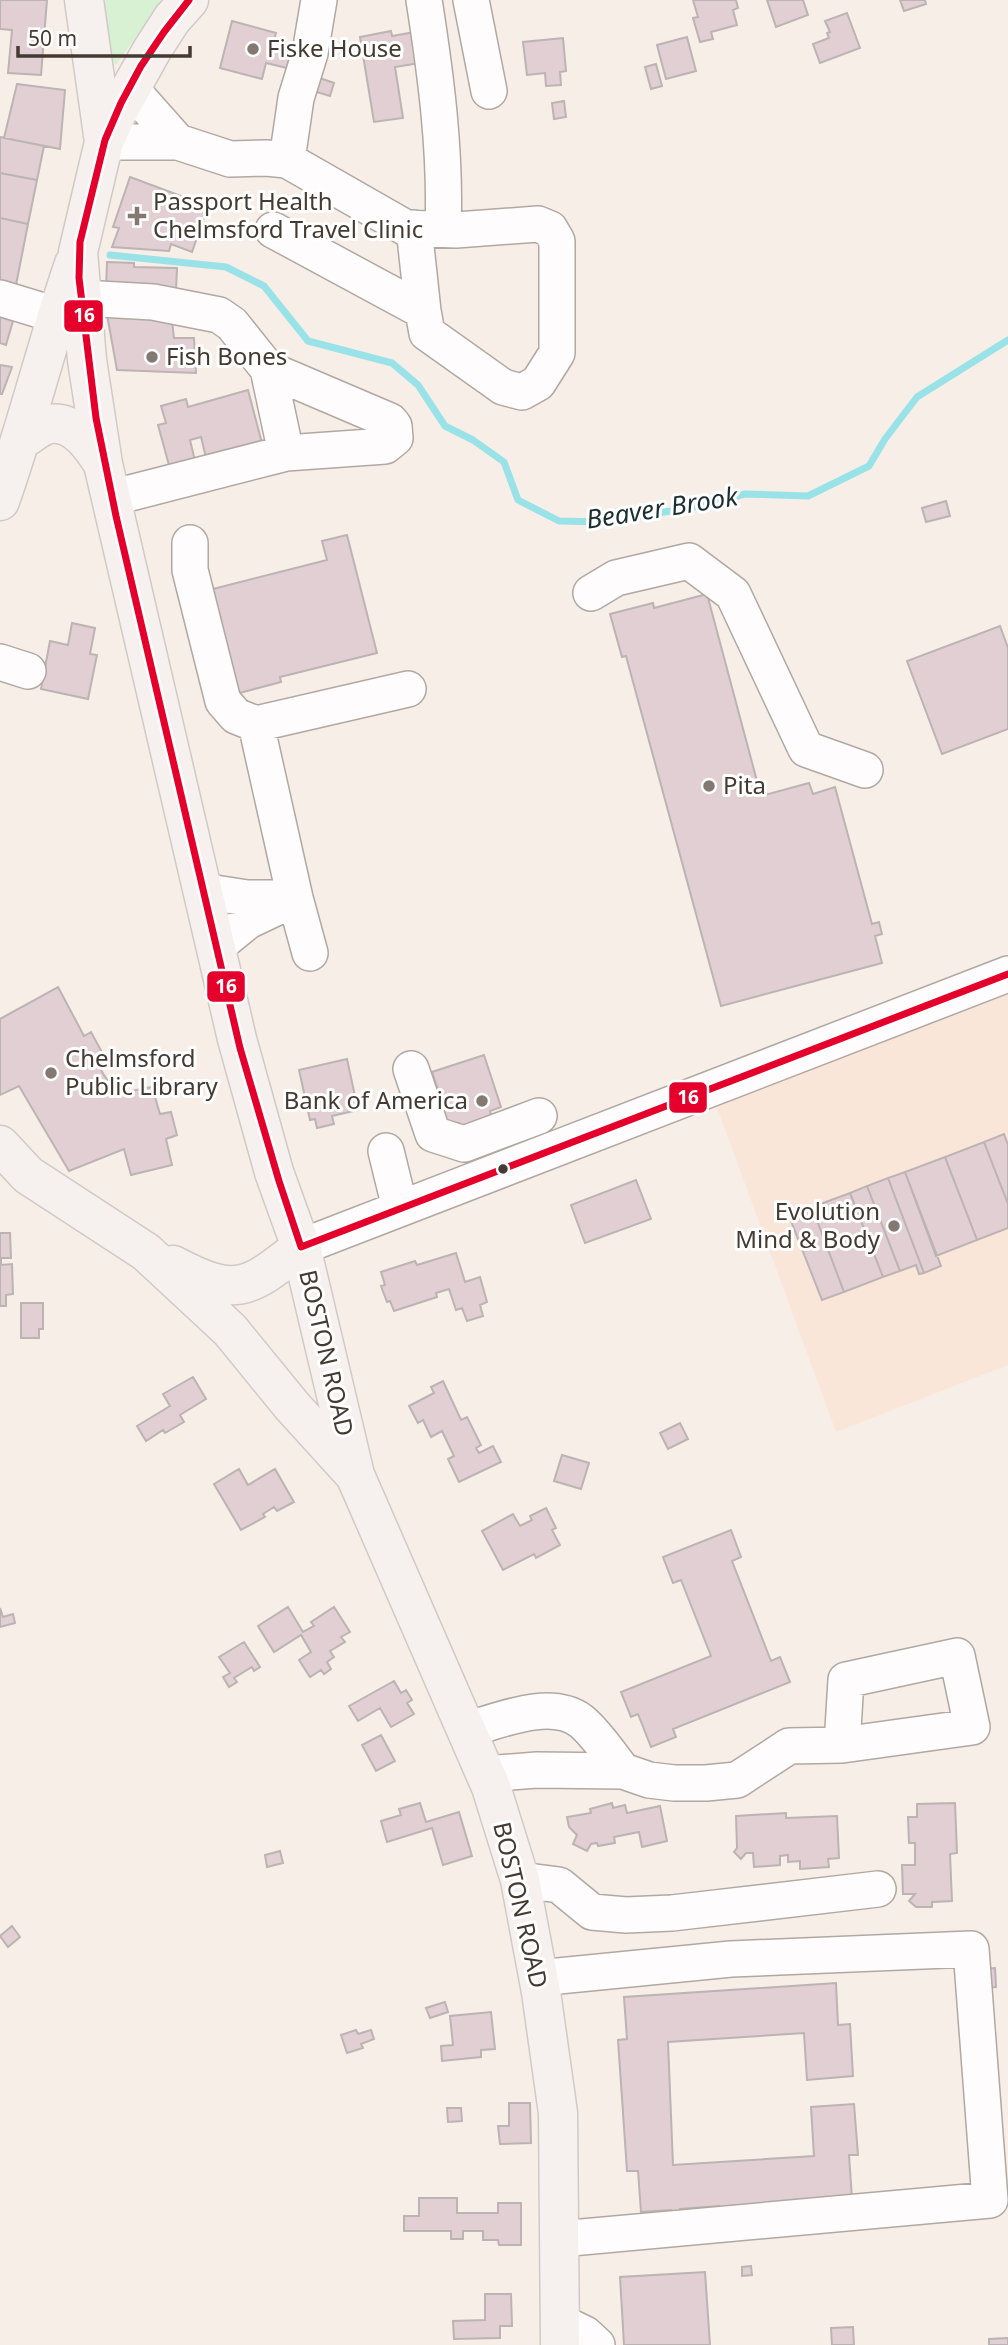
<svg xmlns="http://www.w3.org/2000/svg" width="1008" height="2345" font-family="'Noto Sans',sans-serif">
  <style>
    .built { fill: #f9e6d9 }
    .green { fill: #d9f1d3 }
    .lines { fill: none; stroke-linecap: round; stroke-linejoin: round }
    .stream { stroke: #99e2e7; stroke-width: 7 }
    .building { fill: #e2cfd4; stroke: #bcb3b3; stroke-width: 2 }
    .minor-casing { stroke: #b0a8a2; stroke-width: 38 }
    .major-casing { stroke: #cfcac6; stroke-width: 41 }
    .minor { stroke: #fefcfc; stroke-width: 35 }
    .major { stroke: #f6f0ef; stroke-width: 38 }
    .bus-1-casing { stroke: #fff; stroke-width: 12 }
    .bus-1 { stroke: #e4002b; stroke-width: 7 }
    .poi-dot { fill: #837972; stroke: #fff; stroke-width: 2.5 }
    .bus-dot { fill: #443a32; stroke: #fff; stroke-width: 2.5 }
    .labels { text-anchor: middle; stroke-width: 6; stroke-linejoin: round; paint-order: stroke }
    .poi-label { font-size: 24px; fill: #443a32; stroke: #fff; text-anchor: start }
    .street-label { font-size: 24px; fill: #443a32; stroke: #fff }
    .water-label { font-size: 26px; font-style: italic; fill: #1b2f31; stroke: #fff }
    .line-badge { stroke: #fff; stroke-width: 2.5 }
    .badge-label { font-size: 19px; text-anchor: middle; font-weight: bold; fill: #fff }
  </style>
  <rect width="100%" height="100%" fill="#f7eee8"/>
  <path class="built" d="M1008,989V1365L836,1432L715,1102Z"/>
  <path class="green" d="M102,0H162L116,65L112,60Z"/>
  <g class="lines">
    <path class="stream" d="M110,255L226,267L264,286L308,341L392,363L418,385L445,426L473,440L504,462L518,500L559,521L603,522L689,508L745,494L808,496L869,466L885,439L917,397L1008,340"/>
  </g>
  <path class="building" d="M0,0H47L41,75L8,73L12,30L0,29Z
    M693,0H736L738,8L733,10L737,25L711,32L713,39L700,42L693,18L698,17Z
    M767,0H803L808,15L776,27Z
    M900,0H925L926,4L904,11Z
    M847,13L860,48L820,63L813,44L829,38L827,33L830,32L825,21Z
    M232,21L276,33L272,47L291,52L287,68L266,63L262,79L220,68Z
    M391,31L392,36L415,32L420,63L395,67L403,118L374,122L360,37Z
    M687,37L696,71L666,79L657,45Z
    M563,38L566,71L560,72L561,85L546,86L545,73L527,75L523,42Z
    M656,64L662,86L651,89L645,67Z
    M311,75L334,83L330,96L307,89Z
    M17,84L65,90L60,149L4,138Z
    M564,101L566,117L554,119L552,103Z
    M0,137L44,146L37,180L0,173Z
    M0,173L37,180L28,224L0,218Z
    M130,177L208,206L192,252L171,244L169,251L112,247L119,228L113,227Z
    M0,218L28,224L16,285L0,282Z
    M107,262L134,263V267L177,268L176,290L106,289Z
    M106,309L171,312L174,338H194L196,373L117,370Z
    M0,317L13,321L6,345L0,343Z
    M0,365L12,367L2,394H0Z
    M248,390L264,451L208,466L201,437L190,440L197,469L172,476L158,425L166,423L161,406L186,399L188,407Z
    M946,501L950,516L926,522L922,508Z
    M347,535L377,653L280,677L281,682L228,696L209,590L327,560L322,541Z
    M707,594L761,796L809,783L813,794L835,787L872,924L879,922L882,934L875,936L882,963L721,1006L626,656L622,657L610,614L653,603L654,608Z
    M72,623L95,628L90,654L97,655L88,699L41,689L50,641L68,645Z
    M1000,626L1008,648V729L942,754L907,661Z
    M58,987L84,1036L91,1032L103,1054L94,1059L116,1094L152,1087L160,1114L171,1112L177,1135L166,1139L172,1165L131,1175L124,1149L69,1171L19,1086L0,1095V1019Z
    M484,1055L501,1107L490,1111L494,1123L461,1130L459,1123L450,1126L448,1120L434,1124L429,1109L443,1105L432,1072Z
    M347,1059L358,1110L332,1116L334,1124L317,1128L315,1119L310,1120L299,1070Z
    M1004,1134L1008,1145V1204L984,1142Z
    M984,1142L1008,1204V1228L977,1240L945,1157Z
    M945,1157L977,1240L936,1256L905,1172Z
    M905,1172L941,1266L924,1273L888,1178Z
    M888,1178L924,1273L919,1274L916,1265L900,1271L867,1186Z
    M636,1180L651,1219L585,1243L571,1205Z
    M867,1186L900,1271L883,1277L850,1193Z
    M850,1193L883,1277L844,1292L812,1207Z
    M812,1207L844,1292L822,1300L789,1216Z
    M0,1233H10L11,1258H1V1265L12,1264L13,1294L6,1295V1306H0Z
    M456,1253L465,1282L480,1277L487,1302L480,1305L483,1316L467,1321L462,1308L456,1310L449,1289L436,1293L437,1297L394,1311L390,1301L387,1302L381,1286L385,1285L381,1272L415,1261L417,1265Z
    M21,1303H43V1329H39V1338H21Z
    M193,1377L206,1399L180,1415L184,1422L165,1433L163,1430L146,1441L137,1426L170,1406L163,1394Z
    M443,1381L461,1420L467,1417L481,1445L476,1448L479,1453L493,1446L501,1462L459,1482L448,1459L454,1456L442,1431L431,1437L423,1420L418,1423L409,1406L434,1393L431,1387Z
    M680,1423L688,1439L668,1449L660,1433Z
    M562,1455L589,1463L581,1489L554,1481Z
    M239,1469L248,1485L275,1469L294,1502L277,1511L274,1507L263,1514L265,1517L241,1530L214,1484Z
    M546,1508L556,1528L552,1530L560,1545L536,1558L534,1554L503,1570L482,1531L513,1514L520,1526L532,1520L530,1516Z
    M731,1530L741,1557L732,1561L771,1661L780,1657L790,1682L673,1729L676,1737L651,1747L638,1714L631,1717L621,1692L711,1656L681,1580L673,1583L663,1557Z
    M288,1607L303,1632L314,1626L311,1622L334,1607L350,1632L341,1637L345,1642L330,1651L334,1657L327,1662L331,1669L324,1674L321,1670L310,1677L299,1660L311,1652L301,1635L274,1652L258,1626Z
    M0,1608L3,1617L13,1614L15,1623L0,1627Z
    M244,1642L260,1667L254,1671L252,1667L234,1678L237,1682L229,1687L223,1677L230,1673L219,1657Z
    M394,1681L401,1693L406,1690L412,1700L407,1703L414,1714L391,1727L380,1708L358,1721L349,1706Z
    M381,1735L395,1761L376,1771L362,1745Z
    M420,1803L426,1822L459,1812L472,1856L443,1865L432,1828L387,1842L381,1821L401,1815L399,1809Z
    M612,1803L613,1808L625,1805L627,1813L660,1806L667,1841L642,1847L639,1832L614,1837L615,1843L598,1846L597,1843L591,1844L587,1851L573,1844L577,1835L569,1827L567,1817L591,1813L590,1809Z
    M955,1803L957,1853L950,1854L952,1901L932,1902V1907H916L909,1901L915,1894H903L902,1865H915V1843H909L908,1817H917V1804Z
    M786,1813V1818L837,1816L839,1858L828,1859L829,1867L800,1869V1861L788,1862V1855L780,1856V1865L754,1867L753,1853H746L741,1859L734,1852L737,1848L736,1816Z
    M280,1851L283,1863L267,1867L265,1855Z
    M12,1926L20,1937L8,1947L0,1936Z
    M995,1968L996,1987L982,1988L981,1969Z
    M836,1983L838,2025L850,2024L853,2076L807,2080L804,2033L668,2042L673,2165L814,2156L811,2107L854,2104L858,2155H849L852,2198L729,2206L730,2214L719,2215V2206L680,2209V2217L671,2218V2210L641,2212L638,2171H627L618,2040L627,2039L624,1997Z
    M445,2002L448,2012L430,2018L426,2008Z
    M491,2012L495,2049L481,2050V2057L442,2061L441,2046L453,2045L450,2016Z
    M356,2030L358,2034L371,2030L374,2039L361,2044L363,2048L347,2053L341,2035Z
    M509,2103H530L531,2143L500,2144L498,2126H509Z
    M447,2108H461L462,2121L448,2122Z
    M419,2198H457V2213H498V2203H521V2245H499L498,2240H483V2231H463V2239H451V2231H404V2216H419Z
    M751,2266L752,2275L742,2276V2267Z
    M705,2272L710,2345H624L620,2277Z
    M485,2294H511L512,2326H500V2338L454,2339L453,2321L485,2320Z
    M853,2327L854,2345H832L831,2328Z
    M1008,2338V2345H989V2339Z"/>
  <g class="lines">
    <defs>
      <path id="minor" d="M424,0C436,76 446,153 443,229
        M471,0L489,91
        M131,89L178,142
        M104,142H178L230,159L266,158L287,160L406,228L456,230L538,224L550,229L557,241V353L538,383L522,392L503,387L427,333L423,311L273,230
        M287,160L296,98L310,53L319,0
        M414,228L423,311
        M0,298L56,315
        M82,298L153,302L219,315L232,324L268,369L286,453
        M111,498L286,453L385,446L395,438L394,426L390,421L268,369
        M190,543V570L223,701L236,716L256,724
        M591,593L616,578L689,561L733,594L806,749L865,770
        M0,662L28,671
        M202,891L247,898H295
        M216,947L248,921L290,901
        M310,953L295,898L256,724L408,689
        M411,1069L433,1134L464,1144L539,1116
        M386,1151L400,1208
        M301,1247L1008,974
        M466,1730C499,1721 550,1698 581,1721C597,1734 610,1755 623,1771
        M485,1774L537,1770L623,1771L649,1780L674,1783H706L737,1780L789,1746L842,1745L972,1727L957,1656L846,1680L842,1745
        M520,1880L559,1885L592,1912L626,1915L672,1913L878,1889
        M538,1978L731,1959L971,1949L990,2200L560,2239
        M560,2322L585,2334L597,2345"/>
      <path id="major" d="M84,0L104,142
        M189,0L172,19L152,50L118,111L104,142L78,252L87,360L103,464L237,1039L274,1172L301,1247L355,1475L491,1787L520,1880L541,1992L558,2113L560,2345
        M21,440C29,436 37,428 46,425C72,417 92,446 103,464
        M0,501C28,422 47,342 74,264
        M0,1145L28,1175L146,1252L230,1330L292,1406L352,1472
        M173,1265C236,1298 247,1290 301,1247"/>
    </defs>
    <use href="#minor" class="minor-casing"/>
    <use href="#major" class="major-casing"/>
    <use href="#minor" class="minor"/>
    <use href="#major" class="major"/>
    <defs>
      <path id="bus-1" d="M189,0L164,32L141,66L121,103L105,140L80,242L79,278L96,418L116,516L240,1048L279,1181L301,1247L1008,974"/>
    </defs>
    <use href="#bus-1" class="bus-1-casing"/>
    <use href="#bus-1" class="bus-1"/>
  </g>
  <g class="poi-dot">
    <circle cx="253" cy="49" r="7"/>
    <path d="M133.5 205.5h7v7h7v7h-7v7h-7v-7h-7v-7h7z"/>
    <circle cx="152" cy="357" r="7"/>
    <circle cx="709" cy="786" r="7"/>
    <circle cx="51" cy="1073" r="7"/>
    <circle cx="482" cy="1101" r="7"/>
    <circle cx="894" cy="1226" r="7"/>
  </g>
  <circle class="bus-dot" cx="503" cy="1169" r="6"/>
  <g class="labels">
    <g class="poi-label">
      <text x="267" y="57">Fiske House</text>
      <text x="153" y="210">Passport Health<tspan x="153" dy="28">Chelmsford Travel Clinic</tspan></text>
      <text x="166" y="365">Fish Bones</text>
      <text x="723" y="794">Pita</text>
      <text x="65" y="1067">Chelmsford<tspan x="65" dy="28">Public Library</tspan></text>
      <text x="468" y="1109" text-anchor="end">Bank of America</text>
      <text x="880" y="1220" text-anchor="end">Evolution<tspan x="880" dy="28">Mind &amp; Body</tspan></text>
    </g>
    <g class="street-label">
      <text transform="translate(326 1353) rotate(77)" y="8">BOSTON ROAD</text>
      <text transform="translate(520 1905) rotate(77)" y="8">BOSTON ROAD</text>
    </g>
    <g class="water-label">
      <text transform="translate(662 508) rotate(-9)" y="9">Beaver Brook</text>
    </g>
  </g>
  <g class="line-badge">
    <rect x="63" y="299" width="41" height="34" rx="7" fill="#e4002b"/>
    <rect x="206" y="970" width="40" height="33" rx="7" fill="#e4002b"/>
    <rect x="668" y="1081" width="40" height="33" rx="7" fill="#e4002b"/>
  </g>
  <g class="badge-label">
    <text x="84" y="322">16</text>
    <text x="226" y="993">16</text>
    <text x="688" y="1104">16</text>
  </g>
  <path d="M18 46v10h172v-10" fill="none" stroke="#443a32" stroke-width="3.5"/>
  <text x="28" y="46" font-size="21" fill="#443a32" stroke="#ffffff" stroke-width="5" paint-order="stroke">50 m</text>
</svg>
